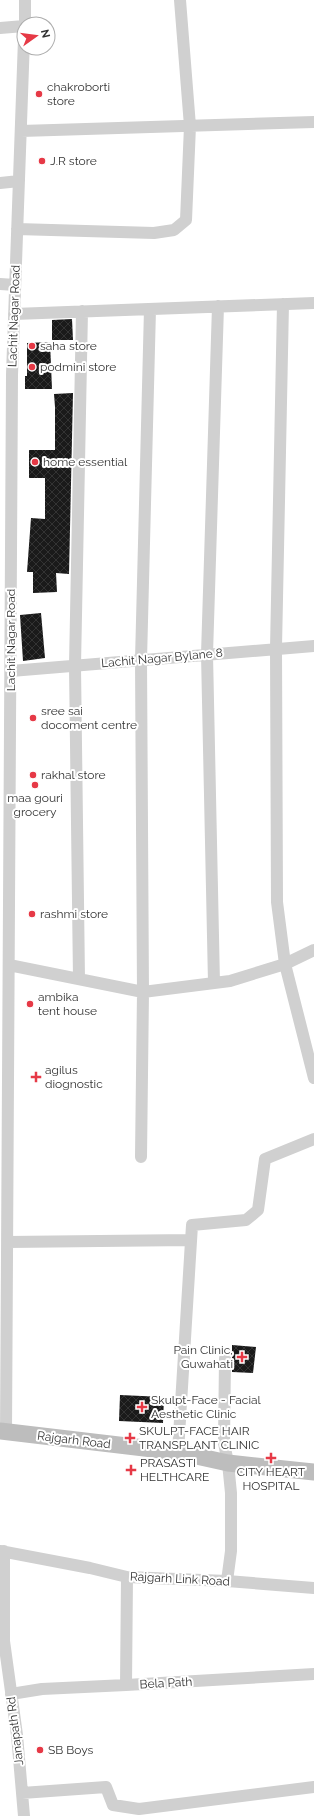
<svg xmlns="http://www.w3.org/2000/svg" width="314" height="1816" font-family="Raleway,sans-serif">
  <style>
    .building { fill: url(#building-cross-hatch) }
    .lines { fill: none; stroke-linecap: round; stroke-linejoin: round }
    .street { stroke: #d0d0d0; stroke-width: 12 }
    .secondary { stroke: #bdbdbd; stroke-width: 17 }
    .poi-dot { fill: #e63946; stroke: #fff; stroke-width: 1.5 }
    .labels { text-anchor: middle; stroke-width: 4; stroke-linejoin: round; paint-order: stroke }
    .poi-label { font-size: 12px; fill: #333; stroke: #fff; text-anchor: start }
    .street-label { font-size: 12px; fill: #333; stroke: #fff }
  </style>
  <defs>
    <pattern id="building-cross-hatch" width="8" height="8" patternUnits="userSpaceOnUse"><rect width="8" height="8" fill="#1a1a1a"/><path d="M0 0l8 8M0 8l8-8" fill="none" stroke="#333"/></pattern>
  </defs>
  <rect width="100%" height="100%" fill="#fff"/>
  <path class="building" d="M72,319L73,340H52V320Z
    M50,342L52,389H25V376H27V343Z
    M73,393L69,574L56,573L57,592L33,593V572H27L31,518L45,519V478H29V450H55V407L54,394Z
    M41,613L45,658L23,661L20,615Z
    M232,1345L256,1347L253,1373L232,1372Z
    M120,1395L164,1397L163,1423L119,1421Z"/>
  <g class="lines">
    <path class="street" d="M25,24V0
      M0,28L24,26
      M21,131L314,122
      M0,183L19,181
      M17,229L154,233L174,230L186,220L190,126L180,0
      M0,284L15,285
      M14,314L314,303
      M11,671L314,646
      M314,950L285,964L314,1078
      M9,965L143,992L230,981L285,964L277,902L276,648L283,304
      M79,979L75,666L82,311
      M214,983L207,654L218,306
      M141,1157L143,992L141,660L150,309
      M8,1242L191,1240
      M225,1358L224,1443L228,1463L231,1493V1551L227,1581
      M6,1432L12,375L24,39
      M178,1452L192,1225L246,1220L258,1210L265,1159L314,1139
      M0,1551L90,1568L127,1577L227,1581L314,1588
      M4,1551V1641L17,1735L24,1816
      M127,1577L126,1685L314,1674
      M11,1694L42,1689L126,1685
      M22,1793L106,1787L113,1805L139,1809L314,1787"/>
    <path class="secondary" d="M0,1431L178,1452L228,1463L314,1472"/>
  </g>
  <g class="poi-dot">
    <circle cx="39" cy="94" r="4"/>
    <circle cx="42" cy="161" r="4"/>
    <circle cx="32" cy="346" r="4"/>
    <circle cx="32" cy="367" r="4"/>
    <circle cx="35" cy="462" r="4"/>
    <circle cx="33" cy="718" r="4"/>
    <circle cx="33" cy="775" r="4"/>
    <circle cx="35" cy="785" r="4"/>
    <circle cx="32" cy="914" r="4"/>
    <circle cx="30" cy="1004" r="4"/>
    <path d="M34 1071h4v4h4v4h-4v4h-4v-4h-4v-4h4z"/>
    <path d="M240 1351h4v4h4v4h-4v4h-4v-4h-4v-4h4z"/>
    <path d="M140 1401h4v4h4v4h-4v4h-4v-4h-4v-4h4z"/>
    <path d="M128 1432h4v4h4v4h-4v4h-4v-4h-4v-4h4z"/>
    <path d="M269 1452h4v4h4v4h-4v4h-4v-4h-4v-4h4z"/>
    <path d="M129 1464h4v4h4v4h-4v4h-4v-4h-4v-4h4z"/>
    <circle cx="40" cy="1750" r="4"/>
  </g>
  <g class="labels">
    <g class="poi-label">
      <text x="47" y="91">chakroborti<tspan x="47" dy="14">store</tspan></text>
      <text x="50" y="165">J.R store</text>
      <text x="40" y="350">saha store</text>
      <text x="40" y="371">podmini store</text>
      <text x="43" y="466">home essential</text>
      <text x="41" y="715">sree sai<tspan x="41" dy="14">docoment centre</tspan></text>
      <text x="41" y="779">rakhal store</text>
      <text x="35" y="802" text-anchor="middle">maa gouri<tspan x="35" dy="14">grocery</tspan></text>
      <text x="40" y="918">rashmi store</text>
      <text x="38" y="1001">ambika<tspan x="38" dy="14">tent house</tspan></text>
      <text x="45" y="1074">agilus<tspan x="45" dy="14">diognostic</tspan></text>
      <text x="233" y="1354" text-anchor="end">Pain Clinic,<tspan x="233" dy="14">Guwahati</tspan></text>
      <text x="151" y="1404">Skulpt-Face - Facial<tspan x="151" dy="14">Aesthetic Clinic</tspan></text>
      <text x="139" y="1435">SKULPT-FACE HAIR<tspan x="139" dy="14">TRANSPLANT CLINIC</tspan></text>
      <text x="140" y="1467">PRASASTI<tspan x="140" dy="14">HELTHCARE</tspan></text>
      <text x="271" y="1476" text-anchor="middle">CITY HEART<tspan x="271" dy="14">HOSPITAL</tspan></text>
      <text x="48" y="1754">SB Boys</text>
    </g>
    <g class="street-label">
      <text transform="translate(14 316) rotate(-88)" y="4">Lachit Nagar Road</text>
      <text transform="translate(11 640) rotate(-90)" y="4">Lachit Nagar Road</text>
      <text transform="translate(162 658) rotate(-5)" y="4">Lachit Nagar Bylane 8</text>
      <text transform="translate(74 1440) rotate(7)" y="4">Rajgarh Road</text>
      <text transform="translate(180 1579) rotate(3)" y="4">Rajgarh Link Road</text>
      <text transform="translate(166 1683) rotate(-3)" y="4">Bela Path</text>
      <text transform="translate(15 1731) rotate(-97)" y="4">Janapath Rd</text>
    </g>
  </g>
  <g transform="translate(36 36) rotate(76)"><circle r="19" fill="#ffffff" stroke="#adadad"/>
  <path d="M0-3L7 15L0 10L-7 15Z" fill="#e63946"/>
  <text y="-6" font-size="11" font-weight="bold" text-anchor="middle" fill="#333333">N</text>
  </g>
</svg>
